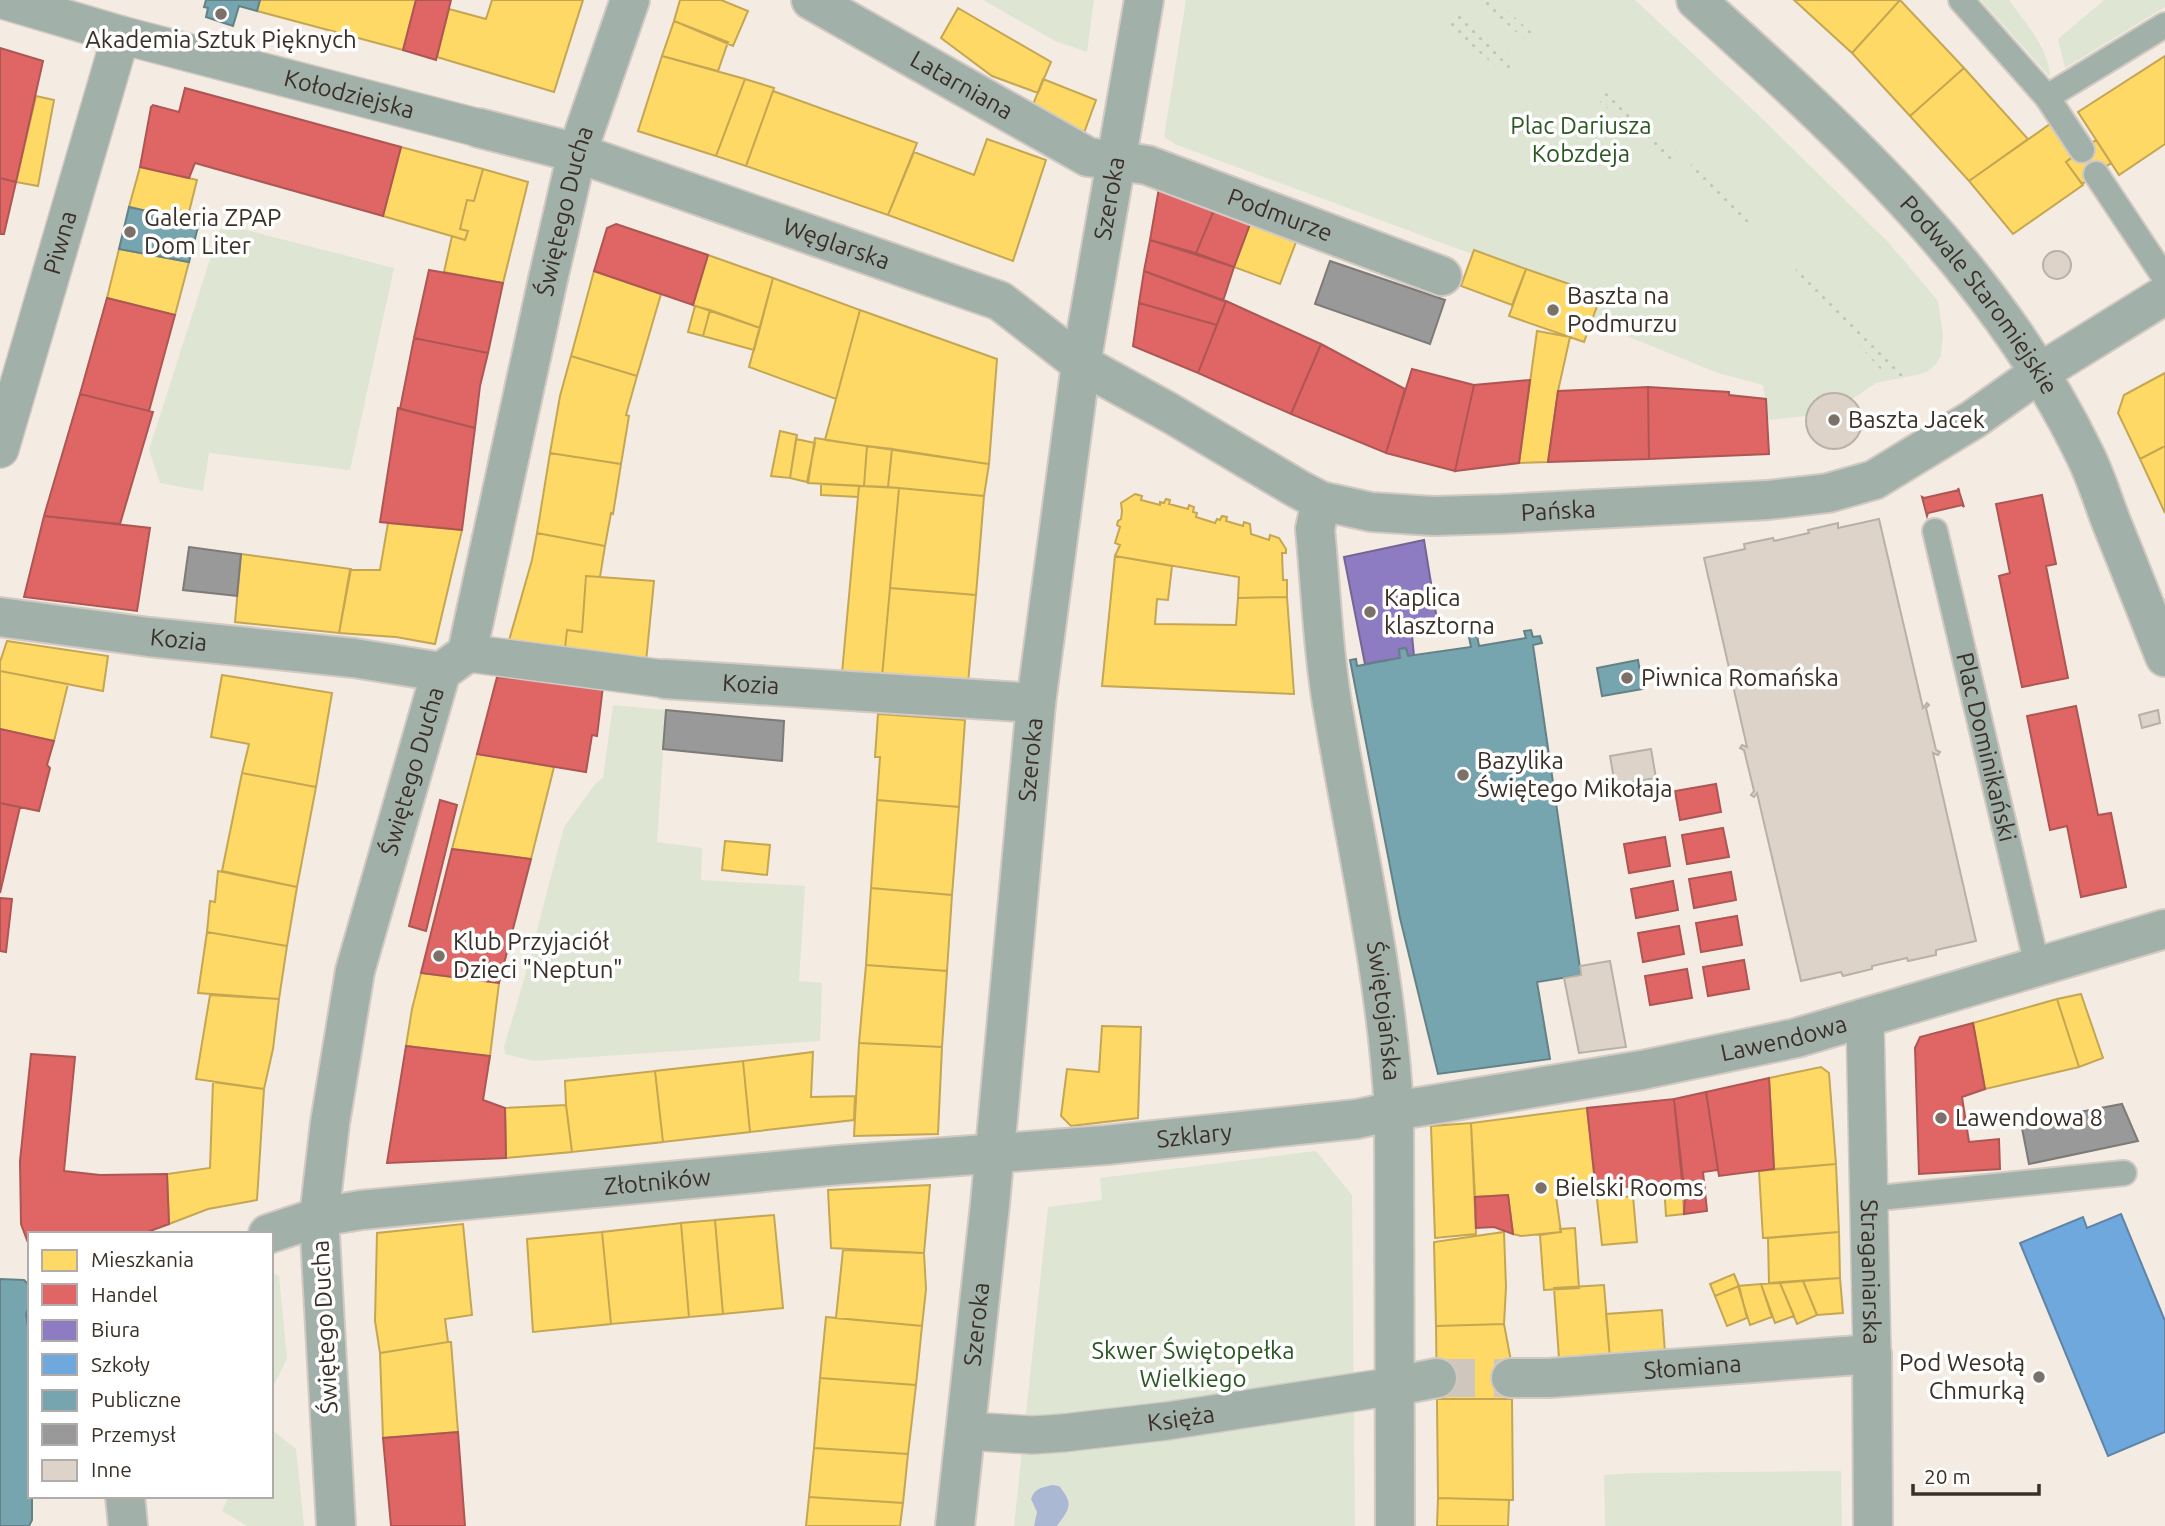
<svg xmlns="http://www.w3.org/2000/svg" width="2165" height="1526" font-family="Ubuntu,sans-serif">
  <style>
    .green { fill: #dee6d3 }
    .garden { fill: url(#garden-dots) }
    .water { fill: #aab8d3 }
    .homes { fill: #ffd966; stroke: #c4a653; stroke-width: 2 }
    .shops { fill: #e06666; stroke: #ae5653; stroke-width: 2 }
    .offices { fill: #8e7cc3; stroke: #756594; stroke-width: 2 }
    .schools { fill: #6fa8dc; stroke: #5f84a6; stroke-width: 2 }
    .public { fill: #76a5af; stroke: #648286; stroke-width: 2 }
    .industry { fill: #999; stroke: #7d7a77; stroke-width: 2 }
    .building { fill: #ded3c8; stroke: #b9b0a8; stroke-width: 2 }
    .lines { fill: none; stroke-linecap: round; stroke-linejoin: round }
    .minor-tunnel { stroke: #cfc6bd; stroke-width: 38; stroke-dasharray: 38 19; stroke-linecap: butt }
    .service-casing { stroke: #d1c9c2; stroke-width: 28 }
    .pedestrian-casing { stroke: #d1c9c2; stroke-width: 40 }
    .minor-casing { stroke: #d1c9c2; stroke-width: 42 }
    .tertiary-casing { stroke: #d1c9c2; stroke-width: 42 }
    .service { stroke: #a2b0aa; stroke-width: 24 }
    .pedestrian { stroke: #a2b0aa; stroke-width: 37 }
    .minor { stroke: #a2b0aa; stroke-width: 38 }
    .tertiary { stroke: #a2b0aa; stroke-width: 38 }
    .poi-dot { fill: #7c7168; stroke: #fff; stroke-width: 2.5 }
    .labels { text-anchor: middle; stroke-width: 7; stroke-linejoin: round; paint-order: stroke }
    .poi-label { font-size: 24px; fill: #3b3027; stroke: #fff; text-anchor: start }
    .street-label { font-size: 24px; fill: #3b3027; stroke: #fff }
    .park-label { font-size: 24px; fill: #2c5823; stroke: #fff }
  </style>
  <defs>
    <pattern id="garden-dots" width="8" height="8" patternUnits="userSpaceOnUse" patternTransform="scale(1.75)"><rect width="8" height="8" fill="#dee6d3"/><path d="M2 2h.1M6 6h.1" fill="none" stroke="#bfc6b5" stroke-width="1.8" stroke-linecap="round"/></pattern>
  </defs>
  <rect width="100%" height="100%" fill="#f4ebe2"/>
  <path class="green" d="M983,0H1094L1087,52L1055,41Z
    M1186,0H1635L1750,107L1889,243L1938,301L1943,335L1941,356L1936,364L1928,371L1921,374L1876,383L1851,400L1838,392L1818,397L1806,416L1768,420L1763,385L1718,373L1592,322L1600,295L1474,250L1472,254L1177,145L1164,137Z
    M1981,0H2009C2025,23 2049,48 2050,77Z
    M2104,0H2165V7L2065,68L2058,39Z
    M227,225L394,268L350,470L209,453L203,491L160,483L149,450L219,231Z
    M613,705L666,710L657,842L702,848L701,880L805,886L799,981L822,983L820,1041L533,1061L505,1054L504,1047L523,983L564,827L596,783L603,778Z
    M1316,1151L1352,1195L1355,1526H1014L1048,1207L1102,1200L1100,1178Z
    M271,1272L279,1276L287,1359L271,1391Z
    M271,1429L296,1449L304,1526H247L222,1511L229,1496H271Z
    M1841,1471L1842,1526H1605L1604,1475L1637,1473Z"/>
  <path class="garden" d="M1478,0H1495L1536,36L1526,40Z
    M1455,12H1458L1513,58L1507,75L1445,25Z
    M1605,92L1681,156L1677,160L1668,159L1600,102Z
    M1692,164L1756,219L1744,223L1688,174L1687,169Z
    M1799,261L1905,377H1896L1880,369L1795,273Z"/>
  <path class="water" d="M1052,1485L1059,1486C1074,1504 1070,1508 1057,1526H1034L1037,1512L1031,1499C1035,1488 1041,1488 1052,1485Z"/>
  <path class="homes" d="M260,0H416L403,50L257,11Z
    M492,0H583L554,92L437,57L449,9L486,19Z
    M680,0H721L748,11L733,46L674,21Z
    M1794,0H1900L1852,53Z
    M1900,0L1964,68L1910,116L1852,53Z
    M958,8L1051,62L1038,93L992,76L941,38Z
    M674,21L728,42L718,71L662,56Z
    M662,56L745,79L716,156L638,131Z
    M2165,56V144L2119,175L2078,112Z
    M1964,68L2028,139L1969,181L1910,116Z
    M745,79L774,88L746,166L716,156Z
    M1043,79L1096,100L1084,133L1031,110Z
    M773,91L917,143L888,215L746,166Z
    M36,96L54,100L38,186L16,182Z
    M2050,124L2072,157L2066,162L2083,185L2013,234L1969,181Z
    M987,139L1046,160L1013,261L888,215L914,152L974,175Z
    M2096,140L2111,163L2082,184L2066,162Z
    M401,147L483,169L474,201L467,200L460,229L468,231L465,240L383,216Z
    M140,167L197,180L187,220L129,207Z
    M483,169L528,182L503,283L444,272L452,236L465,240L468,231L460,229L467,200L474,201Z
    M1250,224L1296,242L1280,284L1234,267Z
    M119,249L189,262L175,315L107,298Z
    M1474,250L1526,269L1512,305L1461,286Z
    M708,255L773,278L760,328L693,305Z
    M1526,269L1601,295L1584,342L1509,316Z
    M594,271L661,294L637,376L571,356Z
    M773,278L860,310L836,399L749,367Z
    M695,306L710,310L703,336L688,332Z
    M710,310L760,328L754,350L703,336Z
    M860,310L997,359L989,464L825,440Z
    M1537,331L1570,337L1558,391L1548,462L1519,463Z
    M571,356L637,376L626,415L629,416L621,464L550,453L560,396Z
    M2165,373V446L2140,459L2118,413L2124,395Z
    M780,431L797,435L790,478L771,476Z
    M815,438L867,446L864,486L808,483Z
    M796,439L815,443L807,482L790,478Z
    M867,446L892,449L888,487L864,486Z
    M2165,446V513L2140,459Z
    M892,449L989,464L984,496L888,487Z
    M550,453L621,464L613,514L611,513L605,546L537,533Z
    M821,484L859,486L858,497L821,495Z
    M859,486L899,488L882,677L842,673Z
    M899,488L984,496L976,595L890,588Z
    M1135,494L1142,496L1141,500L1160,505V502L1164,503L1166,499L1170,500L1169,504L1188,509L1189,505L1194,507L1193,512L1197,513L1196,517L1215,523L1217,519L1220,520L1222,516L1227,517L1226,521L1243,526L1244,522L1250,524L1251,534L1269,540L1270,535L1279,538L1286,549V553H1282L1283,580H1287V597L1238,598L1239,577L1115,556L1120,545L1115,543L1120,527L1117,525L1118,521L1121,519L1122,511L1121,503Z
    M388,523L462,530L435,644L396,637L339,633L350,570H380Z
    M537,533L605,546L600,577L586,576L582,632L567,630L564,657L506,651L532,560Z
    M241,554L351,569L339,633L235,622Z
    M1115,556L1172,566L1168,600L1157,599L1155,624L1236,625L1238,598L1287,597L1294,694L1102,686Z
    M586,576L654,581L646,662L564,657L567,630L582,632Z
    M890,588L976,595L968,683L882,677Z
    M7,641L108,656L103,691L0,671V662Z
    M0,671L68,684L54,741L0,729Z
    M222,675L332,693L316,787L242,773L249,744L211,737Z
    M878,714L965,720L959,807L877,800L880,757H875Z
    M477,754L554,767L531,859L452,849Z
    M242,773L316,787L297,887L222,871Z
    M877,800L959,807L952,895L871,888Z
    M725,841L770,845L767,875L722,870Z
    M218,871L297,887L287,946L207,932L210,901L215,902Z
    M871,888L952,895L947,971L866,965Z
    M207,932L287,946L279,999L198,993Z
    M866,965L947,971L942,1047L859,1043Z
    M421,973L499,983L490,1056L406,1046L412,1009Z
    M2081,994L2103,1058L2079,1067L2057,999Z
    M210,995L279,999L273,1049L264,1089L196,1079Z
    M2057,999L2079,1067L1985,1089L1973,1023Z
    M1102,1026L1141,1027L1138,1118L1071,1126L1061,1116L1067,1069L1099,1072Z
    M859,1043L942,1047L938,1134L854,1136Z
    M813,1052L811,1097L855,1096L854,1120L750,1132L743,1061Z
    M743,1061L750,1132L663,1142L655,1071Z
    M1821,1067L1829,1073L1836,1164L1774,1169L1769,1078Z
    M655,1071L663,1142L572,1152L566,1105L565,1081Z
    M213,1082L264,1089L257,1200L208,1209L169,1224L167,1174L210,1168Z
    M566,1105L572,1152L506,1158L505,1108Z
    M1587,1108L1595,1184L1555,1189L1561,1232L1521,1236L1513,1234L1508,1195L1475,1197L1471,1123Z
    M1471,1123L1476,1234L1435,1238L1431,1126Z
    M1836,1164L1839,1232L1763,1238L1759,1171Z
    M1682,1181L1684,1214L1666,1216L1664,1183Z
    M930,1185L924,1253L831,1248L828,1190Z
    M1614,1187L1616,1198L1633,1196L1637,1242L1602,1245L1596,1190Z
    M774,1215L783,1308L723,1314L715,1220Z
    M715,1220L723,1314L689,1317L681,1223Z
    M681,1223L689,1317L611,1324L602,1232Z
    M463,1224L472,1315L445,1319L448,1342L380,1353L375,1321L377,1233Z
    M1575,1228L1579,1288L1544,1290L1540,1235L1561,1232L1560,1229Z
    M602,1232L611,1324L533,1332L527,1239Z
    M1504,1232L1506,1287L1504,1324L1436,1326L1434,1242Z
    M1839,1232L1840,1278L1769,1283L1768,1238Z
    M843,1250L924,1253L926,1289L922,1326L836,1318Z
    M1734,1274L1739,1286L1715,1296L1710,1284Z
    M1840,1278L1843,1313L1817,1315L1803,1281Z
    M1803,1281L1817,1315L1797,1324L1780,1283Z
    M1780,1283L1794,1316L1775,1323L1761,1284Z
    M1761,1284L1772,1317L1750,1325L1738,1286Z
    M1604,1285L1610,1358H1559L1554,1288Z
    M1739,1286L1747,1318L1727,1326L1715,1296Z
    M1662,1310L1665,1353L1610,1358L1606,1314Z
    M826,1317L922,1326L916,1385L820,1378Z
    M1504,1324L1511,1361L1512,1399H1437L1436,1326Z
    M448,1342H451L458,1432L383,1438L380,1353Z
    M820,1378L916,1385L908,1454L814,1448Z
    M1437,1399H1512L1513,1500L1438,1498Z
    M814,1448L908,1454L903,1503L809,1497Z
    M809,1497L903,1503L900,1526H806Z
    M1438,1498L1509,1500L1508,1526H1437Z"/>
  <path class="shops" d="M416,0H451L436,60L403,50Z
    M0,48L43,61L16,182L0,178Z
    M185,88L401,147L383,216L195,163L189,178L140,167L151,107L153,105L179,112Z
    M0,178L16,182L4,234H0Z
    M1159,188L1214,210L1196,253L1150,240Z
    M1214,210L1250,224L1234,267L1196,253Z
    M616,224L708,255L693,305L594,271L607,228Z
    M1150,240L1234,267L1223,301L1144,271Z
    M429,270L503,283L488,353L414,338Z
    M1144,271L1226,301L1217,325L1139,303Z
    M107,298L175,315L149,411L80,394Z
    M1226,301L1321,344L1291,414L1198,373Z
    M1139,303L1217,325L1198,373L1133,346Z
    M414,338L488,353L480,386L475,428L400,409Z
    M1321,344L1405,389L1386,453L1291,414Z
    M1412,369L1474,385L1455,471L1386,453Z
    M1530,380L1519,463L1455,471L1474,385Z
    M1648,387L1729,392V395L1766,399L1769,454L1649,459Z
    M1648,387L1649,459L1548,462L1558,391Z
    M80,394L153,412L120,524L44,516Z
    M398,408L475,428L462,530L380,522Z
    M1958,488L1964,507L1962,505L1928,513L1927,516L1922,497L1924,498L1959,490Z
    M2042,495L2056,564L2046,566L2068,678L2022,687L1999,576L2010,573L1996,504Z
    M44,516L150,528L137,611L24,597Z
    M497,677L603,686L597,736L592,735L586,772L477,754Z
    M2076,706L2098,815L2111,813L2126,887L2081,897L2067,826L2050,830L2027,716Z
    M0,729L54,741L47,765L50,768L39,811L0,803Z
    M1716,784L1721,812L1680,820L1675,791Z
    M440,800L457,805L426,931L409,926Z
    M0,803L20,807L0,893Z
    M1723,828L1729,857L1687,864L1682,835Z
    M1665,837L1670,866L1629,873L1624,844Z
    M452,849L531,859L499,983L421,973Z
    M1731,872L1736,900L1694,908L1689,879Z
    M1673,881L1678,910L1636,918L1631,889Z
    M0,898L12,899L6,952L0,951Z
    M1737,916L1742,945L1701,952L1696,923Z
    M1679,926L1684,954L1643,962L1638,933Z
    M1744,960L1749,989L1708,996L1703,967Z
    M1687,969L1692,998L1650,1005L1645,976Z
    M1973,1023L1985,1089L1962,1097L1969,1142L1999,1139L2000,1169L1919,1174L1915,1048L1920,1037Z
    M406,1046L490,1056L483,1100L505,1108L506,1158L387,1163Z
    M31,1054L75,1057L64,1171L100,1175L167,1174L169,1224L142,1234H30V1248L21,1224L20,1161Z
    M1769,1078L1774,1169L1719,1176L1706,1092Z
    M1706,1092L1718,1170L1703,1172L1707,1211L1684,1214L1685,1197L1674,1099Z
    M1674,1099L1682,1181L1596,1190L1587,1108Z
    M1508,1195L1513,1234L1494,1227L1476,1228L1475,1197Z
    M458,1432L465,1526H391L383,1438Z"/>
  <path class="offices" d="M1424,540L1437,620L1411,625L1414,656H1408L1406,648L1399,649L1400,658L1365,664L1344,557Z"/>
  <path class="schools" d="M2121,1214L2165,1321V1432L2108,1456L2020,1243L2083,1217L2087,1228Z"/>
  <path class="public" d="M206,0H260L257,11L239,6L233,26L206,17L208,8L204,7Z
    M129,207L199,223L189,262L119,249Z
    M1531,630L1533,637L1540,636L1542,643L1533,645L1581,975L1537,982L1550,1059L1438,1074L1400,918L1350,660L1356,659L1357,666L1400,658L1399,649L1406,648L1408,656L1471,647L1469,637L1477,635L1479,646L1526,638L1524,631Z
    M1638,660L1643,689L1602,696L1597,668Z
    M0,1279L24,1280L30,1286V1305L26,1314L30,1339V1496H32V1520L29,1526H0Z"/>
  <path class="industry" d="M1330,261L1445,300L1430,344L1315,304Z
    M189,547L241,554L237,596L183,590Z
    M666,710L784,721L782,761L663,749Z
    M2122,1104L2138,1141L2029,1164L2021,1123Z"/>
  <path class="building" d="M2043 265a14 14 0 1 1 28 0a14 14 0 1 1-28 0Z
    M1806 421a28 28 0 1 1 56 0a28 28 0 1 1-56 0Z
    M1879,519L1923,708L1927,703L1929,705L1926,708L1936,750L1940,752L1938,755L1933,753L1976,941L1936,950V955L1908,961L1907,958L1872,966V969L1843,976L1841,972L1801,981L1757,793L1754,797L1751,795L1754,791L1744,750L1740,748L1742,745L1747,747L1704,558L1745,549L1744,544L1773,538L1774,541L1809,533L1808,530L1838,523V528Z
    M2158,710L2160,723L2142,728L2139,715Z
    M1651,749L1656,778L1615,785L1610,756Z
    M1610,961L1626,1047L1579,1053L1564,978L1581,975L1580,966Z"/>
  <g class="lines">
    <path class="minor-tunnel" d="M1437,1378H1511"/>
    <defs>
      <g id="service">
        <path d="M1961,0L2047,97L2082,150"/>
        <path d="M2047,97L2165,25"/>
        <path d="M2096,174L2165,278"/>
        <path id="s1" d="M1935,531L2037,965"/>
        <path d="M1869,1199L2124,1173"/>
      </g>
      <g id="pedestrian">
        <path id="s2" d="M3,0L121,35L479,128"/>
        <path id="s3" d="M0,449L121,35"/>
        <path d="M467,653L665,679"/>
        <path id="s4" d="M1865,1018L1872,1354"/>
        <path id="s5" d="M965,1431L1033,1435L1063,1433L1167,1421L1395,1386"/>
      </g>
      <g id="minor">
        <path id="s6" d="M811,0L1088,157L1147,165L1442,276"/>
        <path id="s7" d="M479,128L577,153L1000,301L1081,364L1170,413L1298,489L1321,501L1371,512L1433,516L1501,514L1768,500L1828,493L1874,480L1974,419L2039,373"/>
        <path id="s8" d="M1321,501L1315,529C1321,590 1323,654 1334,715C1356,846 1387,978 1394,1111L1395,1526"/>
        <path id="s9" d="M0,617L149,637L354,658L441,672"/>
        <path id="s10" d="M665,679L1036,703"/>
        <path id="s11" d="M268,1234L319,1217L361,1210L839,1165L1106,1145L1357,1119L1394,1111L1642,1070L1796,1038L2165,929"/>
        <path id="s12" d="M1511,1378H1549L1872,1354L1873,1526"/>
        <path d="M1395,1386L1437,1378"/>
        <path d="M125,1496L128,1526"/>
        <path id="s13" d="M336,1526L319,1217L330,1123L355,971L441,672L467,653L548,279L577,153L630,0"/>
        <path id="s14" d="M955,1526L990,1204L1036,703L1081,364L1144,0"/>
      </g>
      <g id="tertiary">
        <path id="s15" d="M1696,0C1845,134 1997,272 2085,455C2096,477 2103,501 2112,524C2130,568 2147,612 2165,657"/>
        <path d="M2039,373L2165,295"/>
      </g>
    </defs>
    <use href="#service" class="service-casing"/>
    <use href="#pedestrian" class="pedestrian-casing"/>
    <use href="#minor" class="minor-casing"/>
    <use href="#tertiary" class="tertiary-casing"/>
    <use href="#service" class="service"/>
    <use href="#pedestrian" class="pedestrian"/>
    <use href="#minor" class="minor"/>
    <use href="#tertiary" class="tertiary"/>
  </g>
  <g class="poi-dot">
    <circle cx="221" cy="14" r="7"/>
    <circle cx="130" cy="232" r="7"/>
    <circle cx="1553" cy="310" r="7"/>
    <circle cx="1834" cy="420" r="7"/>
    <circle cx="1370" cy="612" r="7"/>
    <circle cx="1627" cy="678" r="7"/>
    <circle cx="1463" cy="775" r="7"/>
    <circle cx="439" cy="956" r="7"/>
    <circle cx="1941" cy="1118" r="7"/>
    <circle cx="1541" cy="1188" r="7"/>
    <circle cx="2039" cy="1377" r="7"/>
  </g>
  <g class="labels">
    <g class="poi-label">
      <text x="221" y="48" text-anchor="middle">Akademia Sztuk Pięknych</text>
      <text x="144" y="226">Galeria ZPAP<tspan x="144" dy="28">Dom Liter</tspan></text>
      <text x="1567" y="304">Baszta na<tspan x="1567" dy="28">Podmurzu</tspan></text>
      <text x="1848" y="428">Baszta Jacek</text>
      <text x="1384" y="606">Kaplica<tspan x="1384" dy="28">klasztorna</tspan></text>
      <text x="1641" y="686">Piwnica Romańska</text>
      <text x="1477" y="769">Bazylika<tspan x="1477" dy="28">Świętego Mikołaja</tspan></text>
      <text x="453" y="950">Klub Przyjaciół<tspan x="453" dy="28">Dzieci "Neptun"</tspan></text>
      <text x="1955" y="1126">Lawendowa 8</text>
      <text x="1555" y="1196">Bielski Rooms</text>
      <text x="2025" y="1371" text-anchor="end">Pod Wesołą<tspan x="2025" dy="28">Chmurką</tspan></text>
    </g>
    <g class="street-label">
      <text dy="8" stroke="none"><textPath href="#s6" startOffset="173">Latarniana</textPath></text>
      <text dy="8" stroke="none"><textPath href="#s2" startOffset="359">Kołodziejska</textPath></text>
      <text dy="8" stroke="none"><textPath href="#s14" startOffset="1337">Szeroka</textPath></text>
      <text dy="8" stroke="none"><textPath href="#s13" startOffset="1354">Świętego Ducha</textPath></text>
      <text dy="8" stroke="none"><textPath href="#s6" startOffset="520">Podmurze</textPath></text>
      <text dy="8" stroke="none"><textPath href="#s3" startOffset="215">Piwna</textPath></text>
      <text dy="8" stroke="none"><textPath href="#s7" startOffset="376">Węglarska</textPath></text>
      <text dy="8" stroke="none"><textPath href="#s15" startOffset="410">Podwale Staromiejskie</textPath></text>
      <text dy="8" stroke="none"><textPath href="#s7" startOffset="1167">Pańska</textPath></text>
      <text dy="8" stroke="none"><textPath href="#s9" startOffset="180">Kozia</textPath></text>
      <text dy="8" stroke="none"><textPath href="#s10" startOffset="86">Kozia</textPath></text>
      <text dy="8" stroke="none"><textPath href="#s1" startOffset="222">Plac Dominikański</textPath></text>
      <text dy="8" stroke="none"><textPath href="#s14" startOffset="770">Szeroka</textPath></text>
      <text dy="8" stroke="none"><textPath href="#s13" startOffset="766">Świętego Ducha</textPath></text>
      <text dy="8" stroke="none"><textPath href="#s8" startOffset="516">Świętojańska</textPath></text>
      <text dy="8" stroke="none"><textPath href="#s11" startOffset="1531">Lawendowa</textPath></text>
      <text dy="8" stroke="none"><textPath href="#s11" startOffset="933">Szklary</textPath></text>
      <text dy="8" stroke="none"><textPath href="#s11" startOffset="394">Złotników</textPath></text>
      <text dy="8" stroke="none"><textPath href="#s4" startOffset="254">Straganiarska</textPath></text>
      <text dy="8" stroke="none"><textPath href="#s14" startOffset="203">Szeroka</textPath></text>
      <text transform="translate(325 1327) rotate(-93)" y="8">Świętego Ducha</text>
      <text dy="8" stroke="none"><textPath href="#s12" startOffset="182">Słomiana</textPath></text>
      <text dy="8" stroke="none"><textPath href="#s5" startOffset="217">Księża</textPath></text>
    </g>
    <g class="park-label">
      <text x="1581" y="134">Plac Dariusza<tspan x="1581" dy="28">Kobzdeja</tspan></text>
      <text x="1193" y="1359">Skwer Świętopełka<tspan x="1193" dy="28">Wielkiego</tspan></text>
    </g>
  </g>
  <rect x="28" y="1232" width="245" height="266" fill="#ffffff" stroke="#b1aca9" stroke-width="2"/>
  <rect x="42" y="1250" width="35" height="21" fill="#ffd966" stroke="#b1aca9" stroke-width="2"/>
  <text x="91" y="1267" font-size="21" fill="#3b3027">Mieszkania</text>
  <rect x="42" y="1284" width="35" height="21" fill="#e06666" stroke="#b1aca9" stroke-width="2"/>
  <text x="91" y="1302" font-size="21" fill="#3b3027">Handel</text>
  <rect x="42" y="1320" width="35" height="21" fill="#8e7cc3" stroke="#b1aca9" stroke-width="2"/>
  <text x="91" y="1337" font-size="21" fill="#3b3027">Biura</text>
  <rect x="42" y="1354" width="35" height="21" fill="#6fa8dc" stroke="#b1aca9" stroke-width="2"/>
  <text x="91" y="1372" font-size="21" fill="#3b3027">Szkoły</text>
  <rect x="42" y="1390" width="35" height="21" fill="#76a5af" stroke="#b1aca9" stroke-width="2"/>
  <text x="91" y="1407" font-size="21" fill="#3b3027">Publiczne</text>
  <rect x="42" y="1424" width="35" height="21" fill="#999999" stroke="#b1aca9" stroke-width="2"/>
  <text x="91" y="1442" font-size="21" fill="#3b3027">Przemysł</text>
  <rect x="42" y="1460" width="35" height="21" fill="#ded3c8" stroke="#b1aca9" stroke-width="2"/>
  <text x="91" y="1477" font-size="21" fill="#3b3027">Inne</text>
  <path d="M1913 1484v10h126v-10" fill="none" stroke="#3b3027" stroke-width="3.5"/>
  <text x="1924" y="1484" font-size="21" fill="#3b3027" stroke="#ffffff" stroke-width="5" paint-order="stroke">20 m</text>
</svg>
